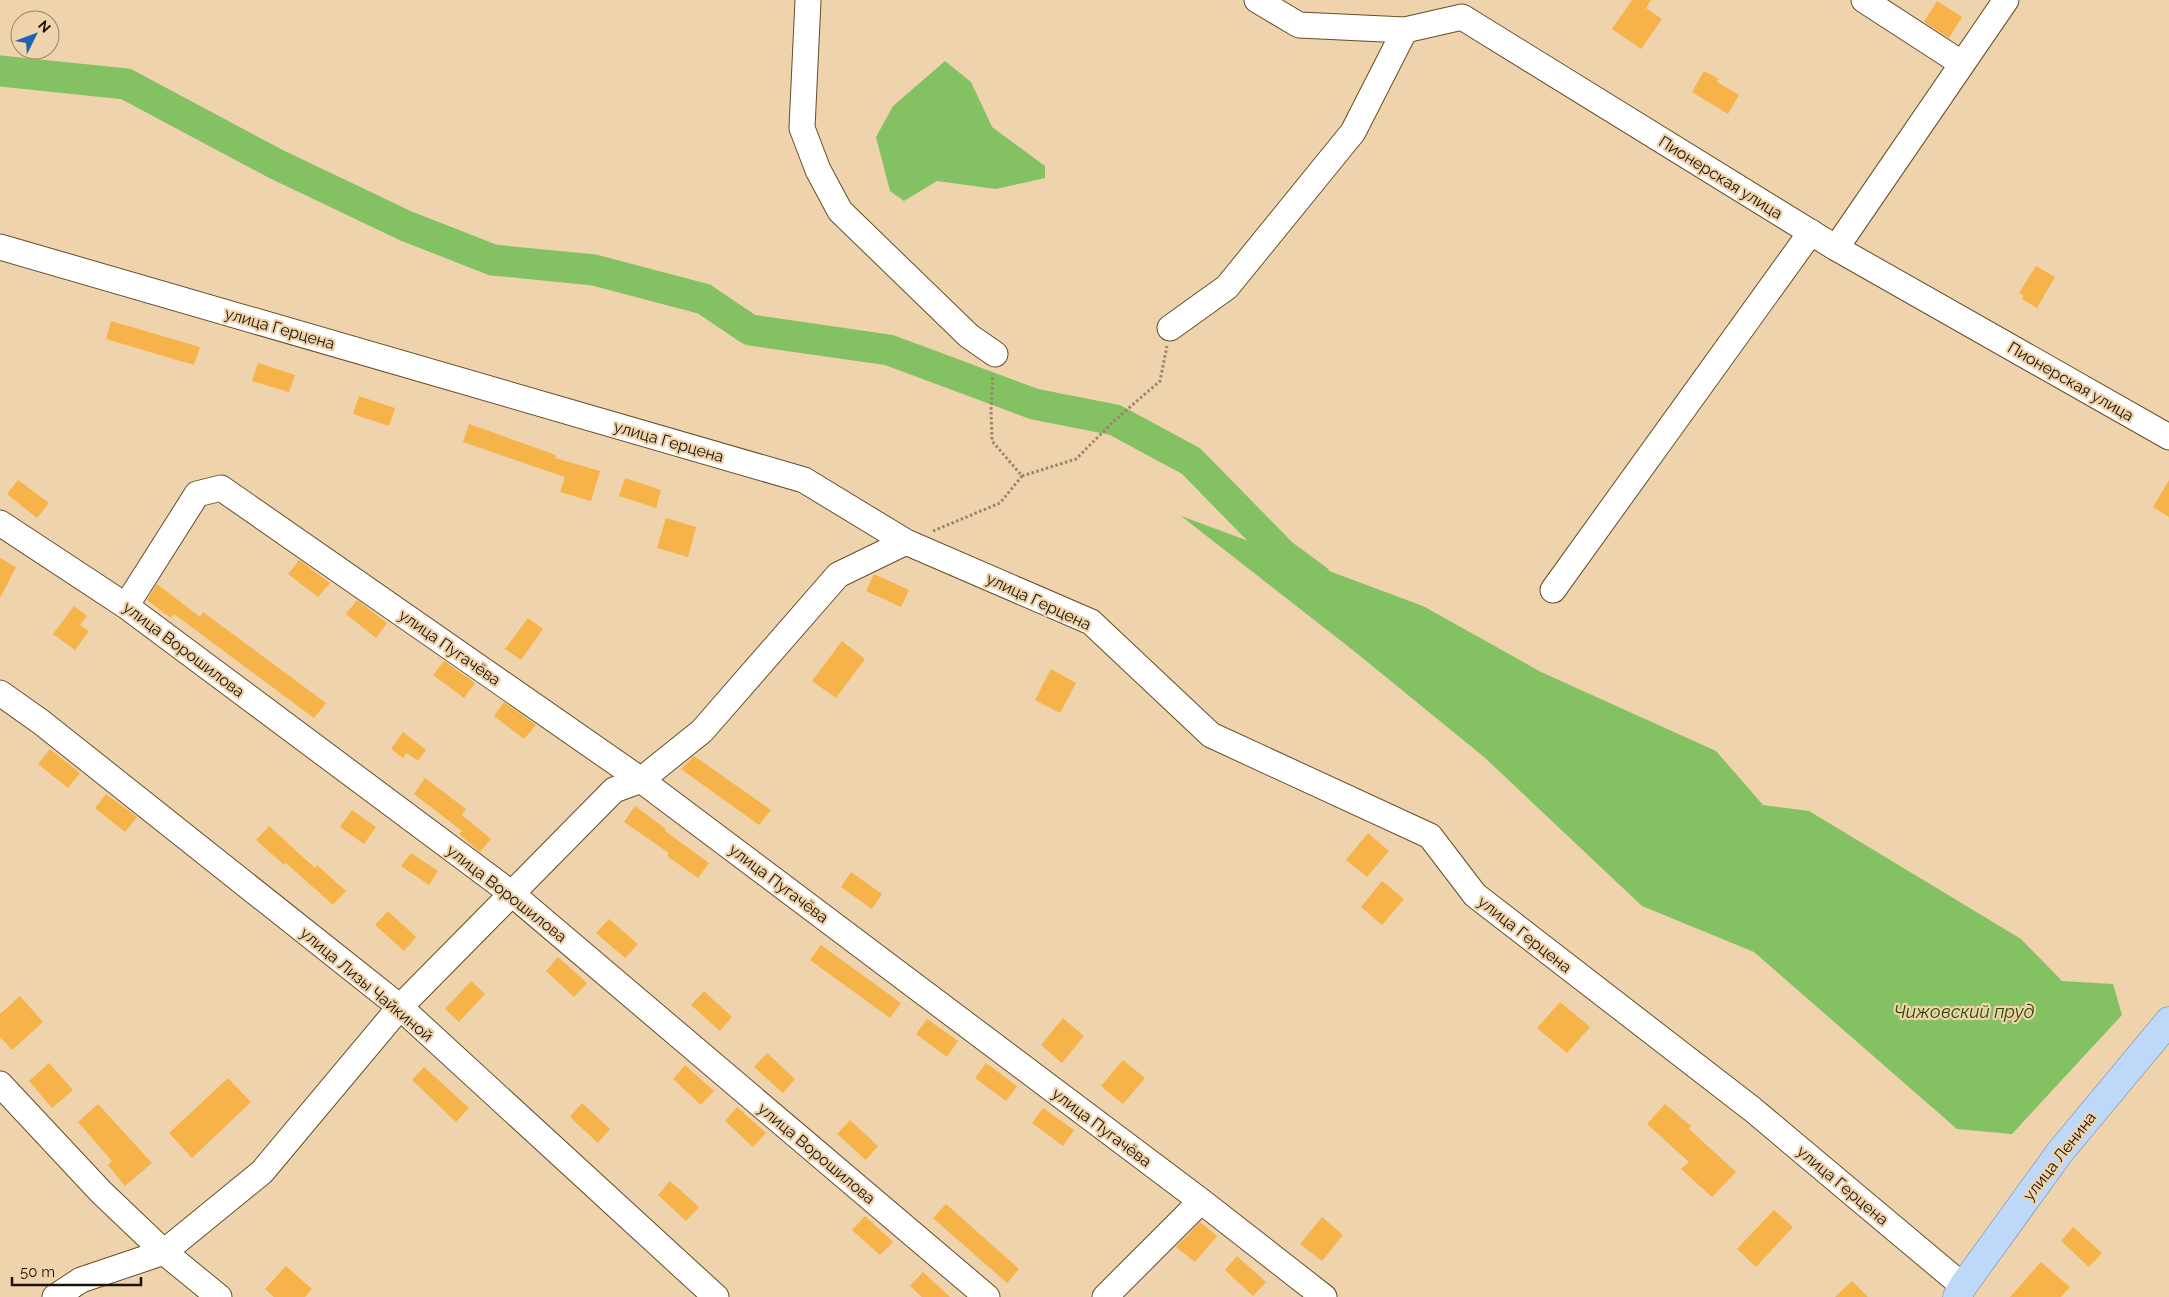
<svg xmlns="http://www.w3.org/2000/svg" width="2169" height="1297" font-family="Raleway,sans-serif">
  <style>
    .water { fill: #84c162 }
    .lines { fill: none; stroke-linecap: round; stroke-linejoin: round }
    .river { stroke: #84c162; stroke-width: 31 }
    .building { fill: #f6b349 }
    .minor-casing { stroke: #664e2a; stroke-width: 27 }
    .major-casing { stroke: #6982a1; stroke-width: 29 }
    .path { stroke: #9b8669; stroke-width: 3; stroke-dasharray: 2.5 2.5; stroke-linecap: butt }
    .minor { stroke: #fff; stroke-width: 25 }
    .major { stroke: #bed8f9; stroke-width: 28 }
    .labels { text-anchor: middle; stroke-width: 4.5; stroke-linejoin: round; paint-order: stroke }
    .street-label { font-size: 16px; fill: #1c1204; stroke: #efd3ac }
    .water-label { font-size: 18px; font-style: italic; fill: #214701; stroke: #efd3ac }
  </style>
  <rect width="100%" height="100%" fill="#efd3ac"/>
  <path class="water" d="M945,61L971,82L992,127L1045,166V178L996,189L937,181L904,201L890,191L876,137L893,106Z
    M1181,516L1423,606L1541,672L1716,751L1763,805L1809,811L2021,939L2062,981L2113,984L2122,1015L2012,1134L1957,1129L1754,952L1642,906L1484,757L1354,651Z"/>
  <g class="lines">
    <path class="river" d="M0,71L126,84L276,164L406,226L493,260L594,270L704,299L750,330L889,350L1034,404L1115,420L1191,461L1282,554L1316,579"/>
  </g>
  <path class="building" d="M1632,0H1651L1646,8L1662,19L1641,49L1612,29Z
    M1937,1L1962,17L1949,38L1924,22Z
    M1704,71L1719,79L1717,82L1739,95L1728,114L1692,92Z
    M2036,266L2055,277L2037,308L2022,299L2024,296L2019,293Z
    M111,321L200,347L194,365L106,339Z
    M258,363L295,375L289,392L252,381Z
    M359,396L395,408L389,426L353,414Z
    M469,424L556,455L555,458L600,471L591,501L560,492L565,477L463,442Z
    M625,478L661,490L656,508L619,496Z
    M18,480L49,503L37,518L7,494Z
    M2169,480V517L2153,507Z
    M666,518L696,527L688,557L657,548Z
    M0,558L16,567L0,598Z
    M299,560L330,583L318,597L288,574Z
    M874,574L909,590L901,607L866,591Z
    M157,584L200,617L203,612L326,703L314,718L174,614L171,618L147,600Z
    M357,600L387,623L376,638L346,614Z
    M74,606L87,616L80,625L89,631L75,650L53,634Z
    M528,618L543,629L521,660L505,649Z
    M842,641L865,659L836,698L812,681Z
    M444,661L475,683L464,698L433,675Z
    M1051,669L1076,683L1060,713L1035,700Z
    M504,702L536,725L524,739L494,716Z
    M403,732L426,750L418,761L407,753L403,758L391,749Z
    M50,749L80,773L68,788L38,764Z
    M694,756L771,810L759,825L681,769Z
    M425,778L466,809L462,815L491,839L480,852L459,834L462,831L414,794Z
    M106,794L137,817L125,832L95,808Z
    M635,806L666,829L665,831L709,863L698,878L667,856L669,853L624,822Z
    M352,810L376,827L364,844L340,827Z
    M269,826L315,868L317,865L346,891L333,905L286,863L284,865L256,840Z
    M1368,833L1389,851L1367,877L1346,860Z
    M411,853L438,871L429,885L401,866Z
    M851,872L882,894L872,909L841,887Z
    M1382,881L1404,899L1382,925L1361,907Z
    M388,911L416,937L404,951L375,925Z
    M609,919L638,944L625,958L596,933Z
    M821,945L901,1003L890,1018L810,960Z
    M558,957L587,983L574,997L546,971Z
    M471,981L485,994L459,1022L445,1009Z
    M704,991L732,1017L720,1031L691,1005Z
    M20,996L43,1022L12,1050L0,1037V1014Z
    M1560,1002L1590,1027L1567,1053L1537,1028Z
    M1063,1018L1084,1036L1062,1063L1041,1045Z
    M927,1019L958,1041L947,1057L916,1034Z
    M767,1053L795,1079L783,1093L754,1067Z
    M1123,1060L1145,1078L1123,1104L1101,1086Z
    M49,1063L73,1090L52,1108L29,1081Z
    M986,1063L1017,1086L1006,1101L975,1078Z
    M685,1065L714,1091L701,1105L673,1079Z
    M424,1067L469,1108L456,1122L412,1080Z
    M228,1078L251,1102L192,1158L169,1133Z
    M582,1103L610,1129L598,1143L570,1117Z
    M98,1104L152,1163L125,1186L108,1165L112,1161L78,1122Z
    M1665,1104L1691,1126L1689,1129L1736,1172L1712,1197L1681,1169L1689,1162L1647,1124Z
    M737,1107L766,1133L753,1147L725,1121Z
    M1043,1108L1074,1130L1063,1146L1032,1123Z
    M850,1120L878,1146L866,1160L837,1134Z
    M670,1181L699,1207L686,1221L658,1195Z
    M946,1204L1019,1269L1007,1283L933,1218Z
    M1774,1210L1793,1227L1756,1267L1737,1249Z
    M865,1216L893,1242L880,1255L852,1230Z
    M1322,1217L1343,1235L1322,1261L1300,1244Z
    M1200,1222L1217,1236L1195,1262L1176,1247Z
    M2073,1227L2102,1253L2089,1267L2061,1241Z
    M1237,1256L1266,1282L1253,1296L1225,1270Z
    M2041,1262L2070,1287L2061,1297H2010Z
    M286,1266L312,1289L305,1297H274L265,1289Z
    M923,1272L950,1297H922L910,1286Z
    M1852,1281L1868,1297H1835Z"/>
  <g class="lines">
    <defs>
      <path id="minor" d="M808,0L802,128L818,170L840,211L969,336L995,354
        M1257,0L1299,25L1405,30L1462,17L1836,248L2169,437
        M1864,0L1961,63
        M0,247L804,480L906,542L1091,622L1211,735L1430,836L1475,895L1752,1109L1963,1286
        M1836,248L2006,0
        M1170,328L1227,287L1353,132L1405,30
        M0,523L126,606L511,893L987,1297
        M1553,590L1811,232
        M126,606L197,494L221,488L641,780L1201,1201L1324,1297
        M0,693L41,722L400,1007L716,1297
        M0,1084L101,1192L164,1252L219,1297
        M55,1297L81,1280L164,1252L262,1172L400,1007L614,790L641,780L702,731L838,575L906,542
        M1105,1297L1201,1201"/>
      <path id="major" d="M1957,1297L1963,1286L2060,1152L2169,1021"/>
    </defs>
    <use href="#minor" class="minor-casing"/>
    <use href="#major" class="major-casing"/>
    <path class="path" d="M1022,476L1076,459L1115,420L1160,381L1167,346
      M933,531L1000,503L1022,476L992,441L991,410L993,374"/>
    <use href="#minor" class="minor"/>
    <use href="#major" class="major"/>
  </g>
  <g class="labels">
    <g class="street-label">
      <text transform="translate(1721 177) rotate(32)" y="6">Пионерская улица</text>
      <text transform="translate(280 328) rotate(16)" y="6">улица Герцена</text>
      <text transform="translate(2071 381) rotate(30)" y="6">Пионерская улица</text>
      <text transform="translate(669 441) rotate(16)" y="6">улица Герцена</text>
      <text transform="translate(1039 601) rotate(25)" y="6">улица Герцена</text>
      <text transform="translate(450 647) rotate(35)" y="6">улица Пугачёва</text>
      <text transform="translate(184 649) rotate(37)" y="6">улица Ворошилова</text>
      <text transform="translate(779 883) rotate(37)" y="6">улица Пугачёва</text>
      <text transform="translate(507 893) rotate(38)" y="6">улица Ворошилова</text>
      <text transform="translate(1525 934) rotate(38)" y="6">улица Герцена</text>
      <text transform="translate(367 984) rotate(40)" y="6">улица Лизы Чайкиной</text>
      <text transform="translate(1102 1127) rotate(37)" y="6">улица Пугачёва</text>
      <text transform="translate(817 1153) rotate(40)" y="6">улица Ворошилова</text>
      <text transform="translate(2059 1156) rotate(-52)" y="6">улица Ленина</text>
      <text transform="translate(1843 1185) rotate(40)" y="6">улица Герцена</text>
    </g>
    <g class="water-label">
      <text x="1964" y="1018">Чижовский пруд</text>
    </g>
  </g>
  <g transform="translate(35 35) rotate(48)"><circle r="24" fill="#efd3ac" stroke="#9b8669"/>
  <path d="M0-4L9 19L0 12L-9 19Z" fill="#1e62b2"/>
  <text y="-8" font-size="14" font-weight="bold" text-anchor="middle" fill="#1c1204">N</text>
  </g>
  <path d="M12 1277v8h129v-8" fill="none" stroke="#1c1204" stroke-width="2.5"/>
  <text x="20" y="1277" font-size="15" fill="#1c1204" stroke="#efd3ac" stroke-width="4" paint-order="stroke">50 m</text>
</svg>
